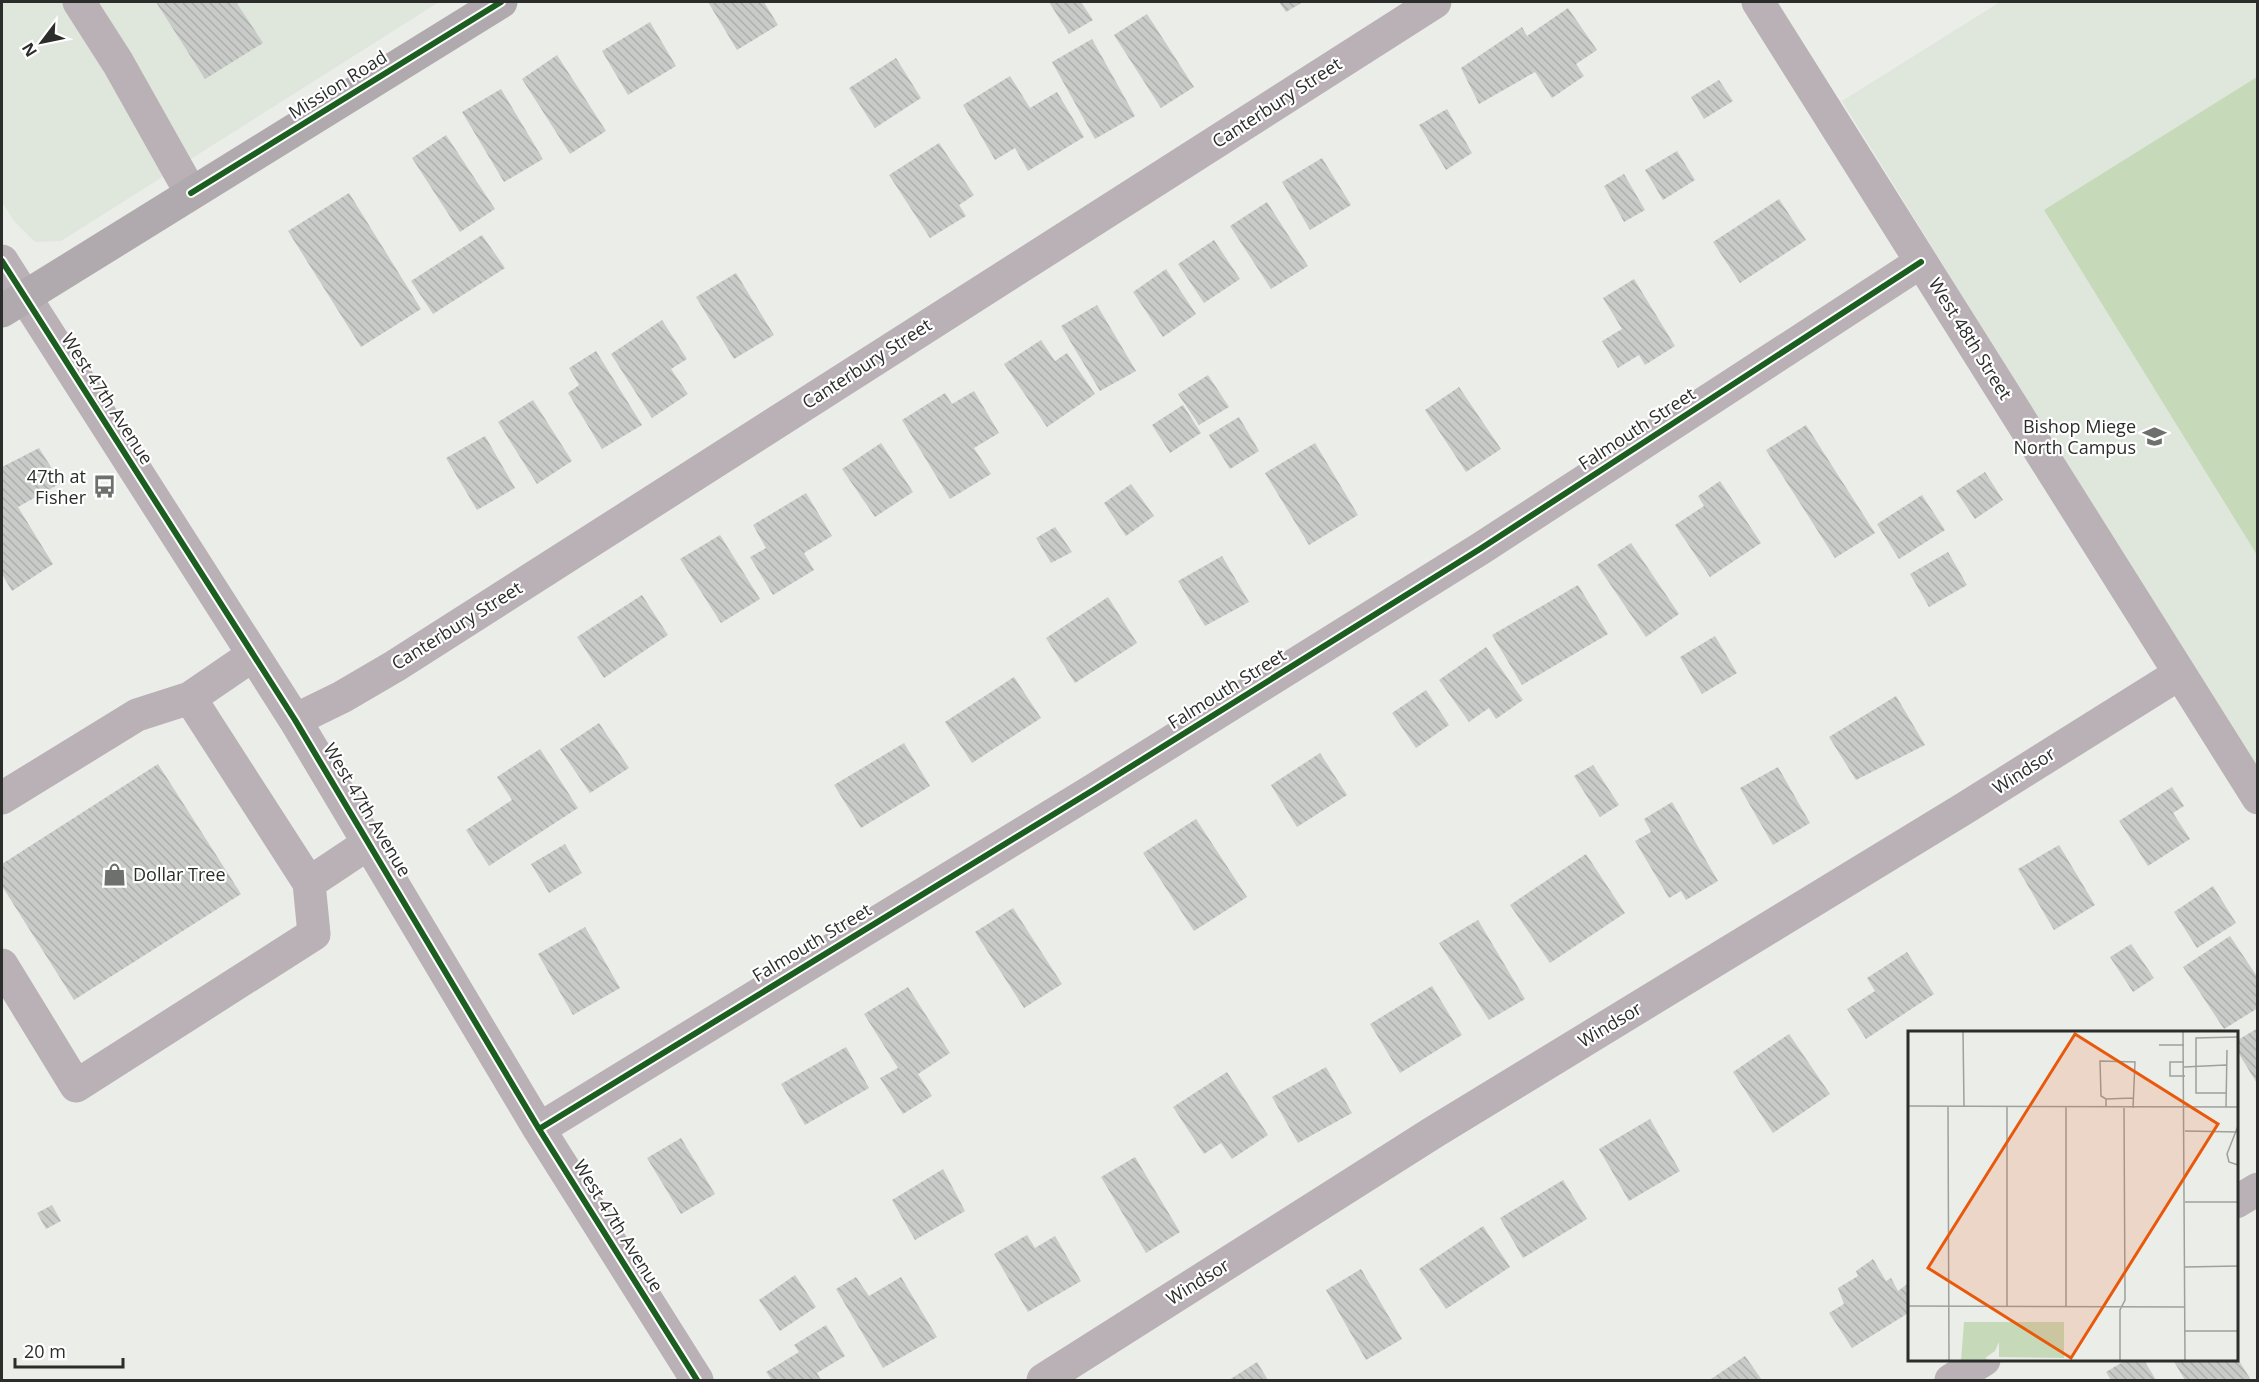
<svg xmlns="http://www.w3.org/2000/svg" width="2259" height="1382" font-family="'Open Sans',sans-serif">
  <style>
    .built { fill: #dfe6db }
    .green { fill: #c6dab9 }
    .building { fill: url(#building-back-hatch) }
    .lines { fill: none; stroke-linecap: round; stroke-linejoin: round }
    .minor { stroke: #b9b1b6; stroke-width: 33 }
    .major { stroke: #b0aaae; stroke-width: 33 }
    .cycleway-casing { stroke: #fff; stroke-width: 10 }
    .cycleway { stroke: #1b5e20; stroke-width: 6 }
    .labels { text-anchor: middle; stroke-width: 4.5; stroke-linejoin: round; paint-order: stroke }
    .street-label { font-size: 18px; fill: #2b2d2a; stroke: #fff }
    .poi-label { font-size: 18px; fill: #2b2d2a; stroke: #fff; text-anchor: end }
    .inset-road { fill: none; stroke: #9ea09d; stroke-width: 1.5 }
    .view { fill: #e8590c; fill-opacity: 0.15; stroke: #e8590c; stroke-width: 3 }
    .inset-edge { fill: none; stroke: #2b2d2a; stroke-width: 3 }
  </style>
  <defs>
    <pattern id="building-back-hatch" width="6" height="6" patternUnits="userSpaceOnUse" patternTransform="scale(1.5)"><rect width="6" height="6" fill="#c9cbc8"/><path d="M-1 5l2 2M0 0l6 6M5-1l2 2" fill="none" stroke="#adafac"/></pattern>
  </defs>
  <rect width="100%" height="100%" fill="#ebede9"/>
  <path class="built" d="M2,2H439L61,241L35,242L14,221L2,202Z
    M2000,2H2257V773L1842,101Z"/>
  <path class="green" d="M2257,77V555L2044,210Z"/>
  <path class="building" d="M156,2H236L263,43L205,79Z
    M708,2H764L778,25L737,50Z
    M1049,2H1081L1093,20L1069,34Z
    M1279,2H1303L1286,12Z
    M1568,8L1597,50L1576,64L1584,76L1552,98L1535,72L1479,104L1461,68L1522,27L1527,36Z
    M1147,14L1194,87L1161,108L1114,35Z
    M650,22L676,66L628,95L602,51Z
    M1092,39L1135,116L1095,139L1052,62Z
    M557,55L606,131L570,154L522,79Z
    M896,58L921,98L875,128L849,88Z
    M1010,76L1030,108L1057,92L1084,137L1028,171L1015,148L995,160L963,105Z
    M1719,80L1733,101L1704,119L1691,97Z
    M501,89L543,159L504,182L462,112Z
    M1447,109L1472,153L1446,170L1419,125Z
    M446,135L495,209L460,232L412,158Z
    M939,143L974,195L959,205L966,216L930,238L889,175Z
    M1677,151L1695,180L1663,200L1645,170Z
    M1322,158L1351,205L1310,230L1282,182Z
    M1624,174L1645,210L1624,222L1604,186Z
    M349,193L421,309L361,347L288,231Z
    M1779,199L1806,240L1740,283L1713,242Z
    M1267,202L1308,266L1271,289L1230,226Z
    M482,235L505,268L433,314L411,281Z
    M1214,240L1240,279L1204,303L1178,264Z
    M1166,269L1196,314L1163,337L1133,292Z
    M736,273L774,335L734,359L696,297Z
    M1634,279L1675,346L1645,365L1639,355L1618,368L1602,341L1622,329L1603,298Z
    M1097,305L1136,371L1100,391L1061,326Z
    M662,320L687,359L671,369L688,394L652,418L611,354Z
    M1041,340L1055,361L1067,353L1095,394L1047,427L1004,364Z
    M596,351L642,425L602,449L568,393L579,385L569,368Z
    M1208,375L1229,407L1199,425L1178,394Z
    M1459,387L1501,449L1466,472L1425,410Z
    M974,391L999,433L974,448L991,474L950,499L902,420L945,393L952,404Z
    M533,400L572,461L537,484L498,422Z
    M1183,405L1201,433L1170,453L1152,425Z
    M1239,417L1259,451L1230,469L1209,435Z
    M1806,425L1875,533L1835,558L1766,450Z
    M485,436L515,488L477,510L446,458Z
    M881,443L913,492L875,517L842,469Z
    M1315,443L1358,515L1309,545L1265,473Z
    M39,448L61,483L18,507L53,564L12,591L2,574V467Z
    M1985,472L2003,500L1975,519L1956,491Z
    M1720,481L1761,543L1710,577L1675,525L1704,506L1698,496Z
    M1131,484L1154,516L1126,536L1104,503Z
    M806,493L832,536L804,553L814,570L773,595L750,557L766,548L753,525Z
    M1922,495L1945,530L1899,559L1877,524Z
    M1055,527L1072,552L1051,563L1036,538Z
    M720,535L760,599L721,623L680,559Z
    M1631,543L1679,614L1646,637L1597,565Z
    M1948,552L1967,585L1929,607L1910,574Z
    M1222,556L1249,602L1205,626L1178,581Z
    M1578,585L1608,634L1522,685L1492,635Z
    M642,595L668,635L604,678L577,637Z
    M1108,597L1137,643L1075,683L1046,638Z
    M1715,636L1737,673L1702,694L1680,657Z
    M1486,647L1523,700L1496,719L1489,708L1469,722L1439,680Z
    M1014,677L1041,718L972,763L945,722Z
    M1426,690L1449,725L1416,748L1392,713Z
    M1896,696L1925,745L1856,780L1829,737Z
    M599,723L629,768L590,793L560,749Z
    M904,743L930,786L861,828L834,785Z
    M540,749L578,808L489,866L466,830L512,800L497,777Z
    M1320,753L1347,795L1297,827L1271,785Z
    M158,764L241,894L74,1000L2,886V864Z
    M1593,765L1619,805L1600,817L1574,776Z
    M1778,767L1810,823L1773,845L1740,788Z
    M2172,787L2184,806L2173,813L2190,839L2148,866L2119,821Z
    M1672,802L1718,881L1686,900L1681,891L1669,898L1635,841L1651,832L1644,819Z
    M1196,819L1247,897L1194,931L1143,853Z
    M565,844L582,873L549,893L531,864Z
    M2059,845L2095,905L2054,930L2018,869Z
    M1586,854L1625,913L1550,963L1510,905Z
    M2213,886L2236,923L2197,948L2174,912Z
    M1013,908L1062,984L1024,1008L975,932Z
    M1478,920L1525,999L1489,1020L1439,943Z
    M585,927L620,988L573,1015L538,954Z
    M2230,936L2258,978V1008L2224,1029L2183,967Z
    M2131,944L2154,978L2133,992L2110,957Z
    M1907,952L1934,994L1866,1039L1847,1009L1875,991L1867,978Z
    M1432,986L1462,1035L1400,1073L1370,1024Z
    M908,987L950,1053L918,1074L932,1096L903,1114L880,1078L898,1068L864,1014Z
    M2258,1028V1085L2236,1049V1041Z
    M1789,1034L1830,1094L1773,1133L1733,1072Z
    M846,1047L869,1088L805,1125L781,1084Z
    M1326,1067L1352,1113L1298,1143L1272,1097Z
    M1227,1072L1268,1135L1232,1159L1221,1143L1204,1154L1173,1107Z
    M1650,1119L1680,1171L1629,1201L1599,1149Z
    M681,1138L715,1194L681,1214L647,1158Z
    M1135,1157L1180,1232L1146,1253L1101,1177Z
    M943,1169L965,1211L915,1240L892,1200Z
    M1563,1180L1587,1219L1523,1258L1500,1218Z
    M52,1205L61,1221L46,1229L37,1213Z
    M1483,1226L1510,1267L1446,1309L1419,1269Z
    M1027,1235L1035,1248L1055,1236L1081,1281L1028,1312L994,1254Z
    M1873,1259L1886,1281L1891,1278L1898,1291L1910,1282V1312L1852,1348L1829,1313L1844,1304L1838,1288L1858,1276L1856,1271Z
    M1361,1269L1402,1339L1366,1360L1326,1290Z
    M795,1275L816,1307L780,1331L759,1300Z
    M856,1277L869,1296L901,1277L937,1337L883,1368L836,1289Z
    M826,1325L845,1356L817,1373L821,1380H772L766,1372L799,1352L794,1345Z
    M1745,1356L1762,1380L1711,1379Z
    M2236,1356L2251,1380H2185L2173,1360H2236Z
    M2126,1360H2144L2156,1380H2111L2106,1372Z
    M1257,1362L1268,1380H1229Z"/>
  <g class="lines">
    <path class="minor" d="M79,2L118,63L191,193
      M1758,2L2258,798
      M2,261L295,720L539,1129L697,1380
      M190,698L309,883
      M295,720L342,697L395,666L1435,2
      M2,798L137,715L190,698L253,655
      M2,965L76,1086L314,934L309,883L369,843
      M539,1129L1095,789L1480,549L1921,262
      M2236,1202L2258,1189
      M1043,1380L1434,1132L1965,808L2179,674
      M1951,1380L1984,1360"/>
    <path class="major" d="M2,311L501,2"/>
    <defs>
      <path id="cycleway" d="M191,193L501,2
        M2,261L295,720L539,1129L697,1380
        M539,1129L1095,789L1480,549L1921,262"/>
    </defs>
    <use href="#cycleway" class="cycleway-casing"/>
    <use href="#cycleway" class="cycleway"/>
  </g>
  <defs>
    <symbol id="school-bare" viewBox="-9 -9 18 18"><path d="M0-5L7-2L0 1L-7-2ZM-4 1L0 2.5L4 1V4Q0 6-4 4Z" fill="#6e706d" stroke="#fff" stroke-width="2.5" paint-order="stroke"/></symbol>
    <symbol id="bus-bare" viewBox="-9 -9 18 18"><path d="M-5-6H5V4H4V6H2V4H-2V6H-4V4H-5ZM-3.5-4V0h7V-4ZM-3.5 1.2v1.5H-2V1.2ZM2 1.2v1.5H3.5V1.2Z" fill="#6e706d" stroke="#fff" stroke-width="2.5" paint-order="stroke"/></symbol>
    <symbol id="shop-bare" viewBox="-9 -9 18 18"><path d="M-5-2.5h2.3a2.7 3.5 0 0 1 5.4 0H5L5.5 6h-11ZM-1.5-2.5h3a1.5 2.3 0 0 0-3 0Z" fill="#6e706d" stroke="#fff" stroke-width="2.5" paint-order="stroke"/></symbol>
  </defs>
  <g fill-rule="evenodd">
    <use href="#school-bare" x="2138" y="420" width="33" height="33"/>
    <use href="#bus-bare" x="88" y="470" width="33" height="33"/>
    <use href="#shop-bare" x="98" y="858" width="33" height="33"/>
  </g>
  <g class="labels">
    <g class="street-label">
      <text transform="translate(338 85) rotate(-32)" y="6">Mission Road</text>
      <text transform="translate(1277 103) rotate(-33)" y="6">Canterbury Street</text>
      <text transform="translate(1970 339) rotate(58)" y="6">West 48th Street</text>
      <text transform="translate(867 364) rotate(-33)" y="6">Canterbury Street</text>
      <text transform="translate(107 399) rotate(57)" y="6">West 47th Avenue</text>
      <text transform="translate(1637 429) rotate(-33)" y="6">Falmouth Street</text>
      <text transform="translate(457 626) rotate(-32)" y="6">Canterbury Street</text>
      <text transform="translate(1227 689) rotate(-32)" y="6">Falmouth Street</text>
      <text transform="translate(2024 771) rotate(-33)" y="6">Windsor</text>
      <text transform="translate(367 810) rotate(59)" y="6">West 47th Avenue</text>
      <text transform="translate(812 943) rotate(-31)" y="6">Falmouth Street</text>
      <text transform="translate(1610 1025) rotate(-31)" y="6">Windsor</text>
      <text transform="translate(618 1226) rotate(58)" y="6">West 47th Avenue</text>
      <text transform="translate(1198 1282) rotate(-32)" y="6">Windsor</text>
    </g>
    <g class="poi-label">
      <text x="2136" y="433">Bishop Miege<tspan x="2136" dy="21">North Campus</tspan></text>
      <text x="86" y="483">47th at<tspan x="86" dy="21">Fisher</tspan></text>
      <text x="133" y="881" text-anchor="start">Dollar Tree</text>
    </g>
  </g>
  <g transform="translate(1908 1031)">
    <rect width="330" height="330" fill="#ebede9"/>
    <path d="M56,291H156V327L91,326V311L87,320L77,327L84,330H53Z" fill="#c6dab9"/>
    <path class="inset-road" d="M55,0L56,76M275,0L277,330M251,14H276M276,31H262V45H277M276,36L318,34M318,62H288V7L330,6M198,68L225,67M0,75L330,76M40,76L41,330M158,76V275M198,76V68L193,65L192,30L227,31L225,77M318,76L319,19M330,95L319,123L321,131L330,134M277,100L330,101M277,171H330M277,236L330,235M0,275L277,276M99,275V76M277,300H330M212,330V279L217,269L216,77"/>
    <path class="view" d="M167,3L310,93L163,327L20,237Z"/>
    <rect width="330" height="330" class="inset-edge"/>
  </g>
  <rect width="2259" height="1382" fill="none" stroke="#2b2d2a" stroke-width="6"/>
  <g transform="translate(42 42) rotate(238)" stroke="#ffffff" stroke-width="4.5" paint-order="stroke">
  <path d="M0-4.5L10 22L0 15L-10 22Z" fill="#2b2d2a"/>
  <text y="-9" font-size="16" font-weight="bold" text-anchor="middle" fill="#2b2d2a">N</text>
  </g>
  <path d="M15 1358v9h108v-9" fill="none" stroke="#2b2d2a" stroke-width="3"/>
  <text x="24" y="1358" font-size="18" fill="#2b2d2a" stroke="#ffffff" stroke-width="4.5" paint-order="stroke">20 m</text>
</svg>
